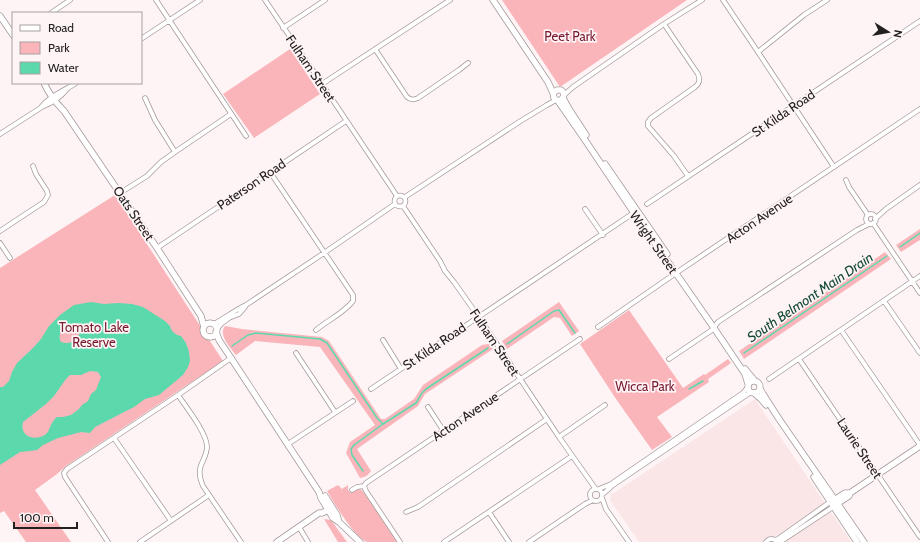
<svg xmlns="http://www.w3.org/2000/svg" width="920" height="542" font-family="Cabin,sans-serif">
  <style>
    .built { fill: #fae6e7 }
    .green { fill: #fab5bb }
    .water { fill: #5bd9ad; fill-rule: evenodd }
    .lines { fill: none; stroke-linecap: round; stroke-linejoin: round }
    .stream { stroke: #5bd9ad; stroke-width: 1.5 }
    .street-casing { stroke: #a49a9a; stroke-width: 5.5 }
    .secondary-casing { stroke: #a49a9a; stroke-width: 7 }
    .street { stroke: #fff; stroke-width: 4 }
    .secondary { stroke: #fff; stroke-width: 5.5 }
    .labels { text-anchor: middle; stroke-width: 3.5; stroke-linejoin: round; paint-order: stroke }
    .park-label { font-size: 13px; fill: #771a2f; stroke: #fff4f5 }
    .street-label { font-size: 13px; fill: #232020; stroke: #fff4f5 }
    .water-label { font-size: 14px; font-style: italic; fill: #154a38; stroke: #fff4f5 }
  </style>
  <rect width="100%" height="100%" fill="#fff4f5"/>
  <path class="built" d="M755,399L851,542H639L610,500L611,495Z"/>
  <path class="green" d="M502,0H687L560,87Z
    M290,49L320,94L254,138L223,94Z
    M115,195L223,361L66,466L57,474L35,490L71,542H26L4,511L0,513V268Z
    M920,229V240L901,252L896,245Z
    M885,252L891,259L744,359L739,351Z
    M559,302L579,331L572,336L560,318L554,317L507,349L502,341Z
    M629,310L683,388L704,374L705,375L728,359L731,363L708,379L709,382L657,417L672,437L652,450L616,399L580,344Z
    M225,326L242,329L322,337L329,341L381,419H385L414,399L423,385L482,345L488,344H490L493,349L425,394L418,406L357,449L371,471C368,475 366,477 360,478L346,453L350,442L375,425L320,347L255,341L236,355C230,347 218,335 225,326Z
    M338,485L342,489L348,485V490L351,493L358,489L362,490L398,542C392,542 371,542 367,542C355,538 334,503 327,491Z
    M324,519L331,520L347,542H338Z"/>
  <path class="water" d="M91,302L104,304L118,303L132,304L143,307L165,321L170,326L172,331L177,335L181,336L186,343L189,352L190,361L188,367L183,375L159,395L145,399L134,407L95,427L90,433L81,432L58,438L43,445L37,450L30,451L20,452L0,465V387H3L9,381L12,372L17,363L33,348L41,339L49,326L60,315L74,305ZM76,323L80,324L82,329C78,338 72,346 61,342C58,337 60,330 66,327C69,325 73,325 76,323ZM90,371L98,372L101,377L96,390L91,394L88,401L82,405L78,410L71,415L63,417H57C54,420 52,422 51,425C49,429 49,431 46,434C36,442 19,437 23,422L46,404L54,396L66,379L70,375H81Z"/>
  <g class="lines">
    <path class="stream" d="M900,247L920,233
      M507,344L554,311L559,310L575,333
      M232,346L248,335L256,333L320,339L327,343L377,418L383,424
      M744,353L887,256
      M689,389L703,381
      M363,471L352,455L351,449L354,445L383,424L416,403L422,393L426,389L488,348"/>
    <defs>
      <path id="street" d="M156,0L246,136
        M265,0L322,84L397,196
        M723,0L758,52L834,167
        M51,13L70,0
        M664,24L698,74C700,80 700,83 695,87L651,118L648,122V126L674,156L688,176
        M283,28L325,0
        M141,39L200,0
        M375,49L407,97C411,100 413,100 418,98L459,70L468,63
        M758,52L804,15L827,0
        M322,84L450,0
        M564,95L573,87L664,24L702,0
        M145,98L155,120L175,152
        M42,106C51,95 64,91 76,83
        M0,134L42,107C52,103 61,97 68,88
        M270,172L353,295V301C344,313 328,320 316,330
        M846,180L849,187L868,215
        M120,193L147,176L161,162L175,152L231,114
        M394.5 201a5.5 5.5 0 1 1 11 0a5.5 5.5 0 1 1-11 0Z
        M405,197L519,122L547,105L556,100
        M647,204L920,21
        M403,206L440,261L445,271L454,282L478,316L559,437L595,488
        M585,209L603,235
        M866 219a5 5 0 1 1 10 0a5 5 0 1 1-10 0Z
        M875,219L886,209L920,185
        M873,223L920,293
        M0,231L44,202L48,195L47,191L36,174L33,166
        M0,243L10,258
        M157,248L346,121
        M884,301L920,353
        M214,324C225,318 235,310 246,305L324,253L395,204
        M598,327L676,273L920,109
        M217,329L222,323L229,318L239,314L245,307
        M841,330L920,445
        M383,340L401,369
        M296,353L335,412
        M669,359L712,330L718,322L857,230L869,224
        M799,359L920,537
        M769,379L920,276
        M371,389L635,212
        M178,395C186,407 207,433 207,447C206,463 194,465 203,486L241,542
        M428,407L443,430
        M559,437L605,405
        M114,438L171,521
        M288,444L353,401
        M364,486L366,491L400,542
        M590 495a6 6 0 1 1 12 0a6 6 0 1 1-12 0Z
        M599,489L611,484L743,393L748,387
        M352,490L357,487L364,486L366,483L369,481L580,339
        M603,494L613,485L751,392
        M602,498L606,509L629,542
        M406,512L418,507L547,419
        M489,512L509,542
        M299,527L308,542
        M775,540L778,539L830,502
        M108,542L65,477L64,473L67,469L178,395L231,358
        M140,542L209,495
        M444,542L572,456
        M529,542L585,504L593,500
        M766,542C769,538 774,538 777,542
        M780,542L833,507"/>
      <path id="secondary" d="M493,0L548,82L553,93L554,98C558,103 564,100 564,93L561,90H557L553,93
        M0,16L13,35
        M44,83C48,92 57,104 64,111L157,248L201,316L204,327
        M563,98L569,109L586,135
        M558,101L585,140L634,213L714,328L745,374L748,384
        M605,164L667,254
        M203 330a7 7 0 1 1 14 0a7 7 0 1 1-14 0Z
        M216,332L219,340L231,358L319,492L321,498L333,518L339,522L360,542
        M745,369L754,380
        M748 387a6 6 0 1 1 12 0a6 6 0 1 1-12 0Z
        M760,389L763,394L779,419L864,542
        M754,393L761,399L766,405
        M814,477L857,542
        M325,496L337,515L339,522
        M831,502L845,493H850
        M835,505L849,496L850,493L920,446
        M277,542L319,513H322L332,508"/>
    </defs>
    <use href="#street" class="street-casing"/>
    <use href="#secondary" class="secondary-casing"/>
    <use href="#street" class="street"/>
    <use href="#secondary" class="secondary"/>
  </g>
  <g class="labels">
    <g class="park-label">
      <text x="570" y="41">Peet Park</text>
      <text x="94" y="332">Tomato Lake<tspan x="94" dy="15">Reserve</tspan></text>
      <text x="645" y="391">Wicca Park</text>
    </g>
    <g class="street-label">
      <text transform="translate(311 68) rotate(56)" y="5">Fulham Street</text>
      <text transform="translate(783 113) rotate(-34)" y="5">St Kilda Road</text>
      <text transform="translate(251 184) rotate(-34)" y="5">Paterson Road</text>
      <text transform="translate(134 213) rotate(56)" y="5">Oats Street</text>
      <text transform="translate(759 218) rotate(-34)" y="5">Acton Avenue</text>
      <text transform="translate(654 242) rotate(55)" y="5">Wright Street</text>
      <text transform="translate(495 342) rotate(56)" y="5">Fulham Street</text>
      <text transform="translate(434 346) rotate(-34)" y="5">St Kilda Road</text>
      <text transform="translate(465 416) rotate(-34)" y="5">Acton Avenue</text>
      <text transform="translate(860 448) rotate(56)" y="5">Laurie Street</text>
    </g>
    <g class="water-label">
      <text transform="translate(810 297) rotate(-34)" y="5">South Belmont Main Drain</text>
    </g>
  </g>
  <rect x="12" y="12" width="130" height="72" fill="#fff4f5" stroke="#a79fa0"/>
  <rect x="20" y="25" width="20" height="6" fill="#ffffff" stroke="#a79fa0"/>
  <text x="48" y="32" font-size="12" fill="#232020">Road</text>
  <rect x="20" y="42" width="20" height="12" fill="#fab5bb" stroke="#a79fa0"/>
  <text x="48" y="52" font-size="12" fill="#232020">Park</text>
  <rect x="20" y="62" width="20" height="12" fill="#5bd9ad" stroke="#a79fa0"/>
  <text x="48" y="72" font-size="12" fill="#232020">Water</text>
  <g transform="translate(888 32) rotate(101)" stroke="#fff4f5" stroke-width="3" paint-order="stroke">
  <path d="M0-3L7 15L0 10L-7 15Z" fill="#232020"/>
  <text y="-6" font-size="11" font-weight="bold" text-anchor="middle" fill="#232020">N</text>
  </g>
  <path d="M14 522v6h63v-6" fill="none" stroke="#232020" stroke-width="2"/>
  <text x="20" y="522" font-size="12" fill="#232020" stroke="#fff4f5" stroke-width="3" paint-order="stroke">100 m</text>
</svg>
